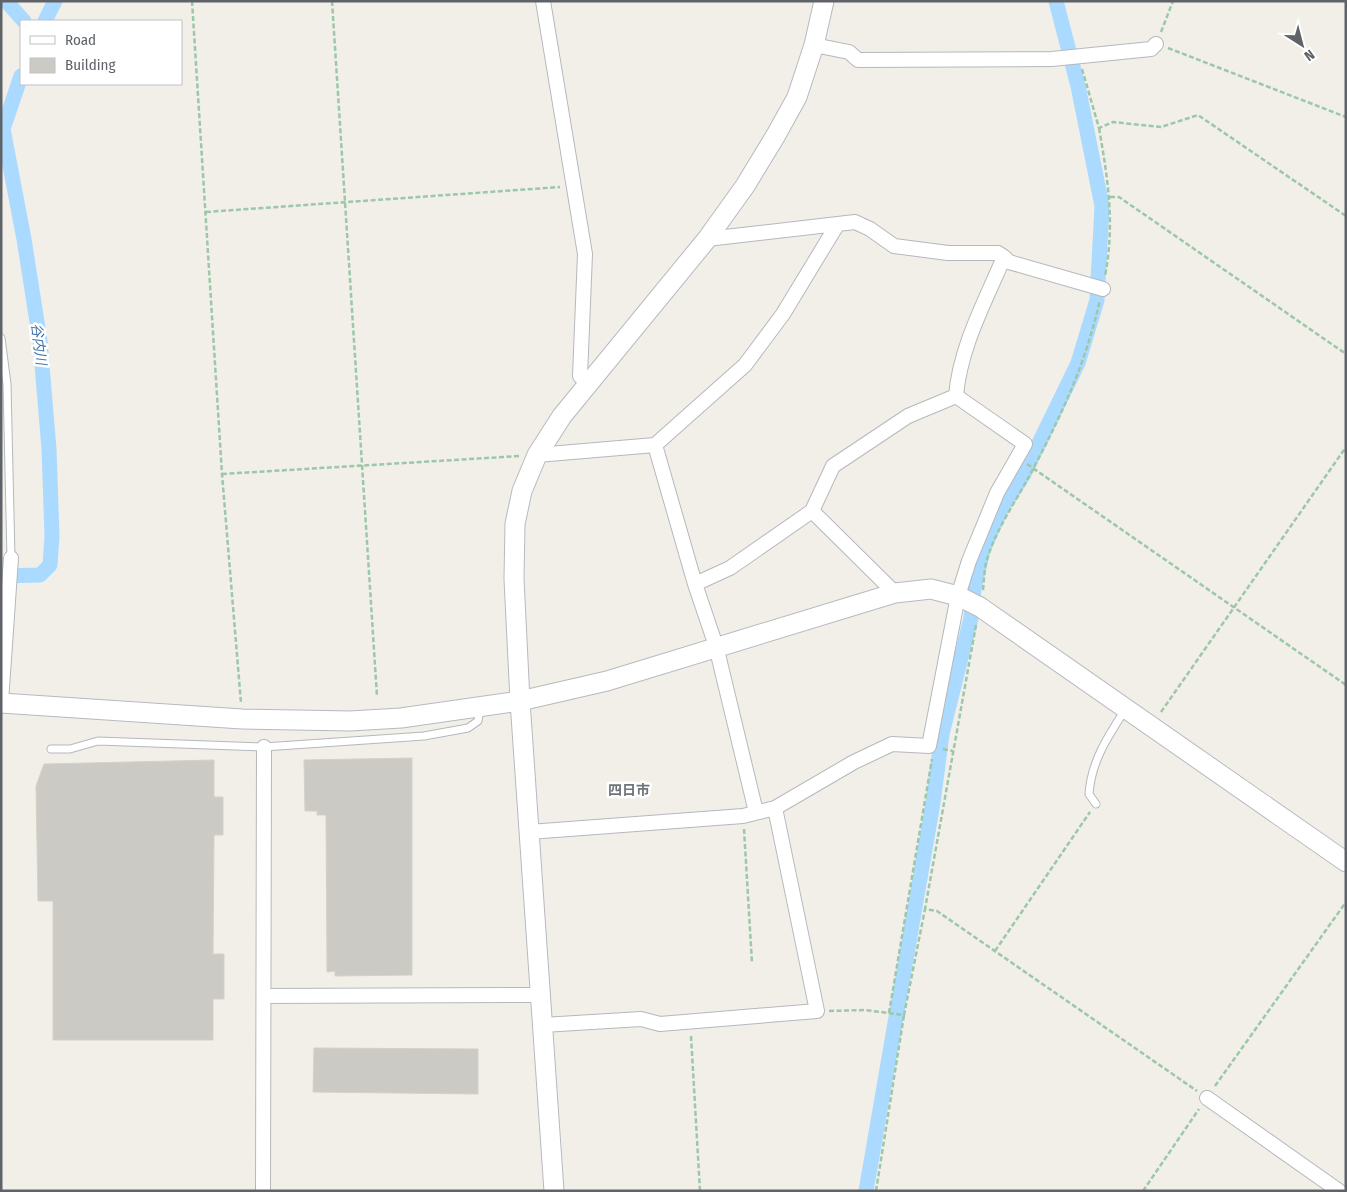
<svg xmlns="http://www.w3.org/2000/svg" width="1347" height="1192" font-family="'Fira Sans Condensed','Noto Sans JP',sans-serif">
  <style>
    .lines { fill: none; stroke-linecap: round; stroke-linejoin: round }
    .canal { stroke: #aadaff; stroke-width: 15 }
    .building { fill: #cccac5; stroke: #d6d1c6 }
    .lane-casing { stroke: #b5b8bc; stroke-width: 9 }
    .street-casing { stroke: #b5b8bc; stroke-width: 16 }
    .secondary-casing { stroke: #b6babf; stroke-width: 21 }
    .path { stroke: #9cc7a9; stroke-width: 2.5; stroke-dasharray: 5 2.5; stroke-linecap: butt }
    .lane { stroke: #fff; stroke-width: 7 }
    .street { stroke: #fff; stroke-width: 14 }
    .secondary { stroke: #fff; stroke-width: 19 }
    .labels { text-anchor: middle; stroke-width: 5; stroke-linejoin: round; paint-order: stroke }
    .water-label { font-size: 14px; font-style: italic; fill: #4174aa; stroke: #fff }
    .neighbourhood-label { font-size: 14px; font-weight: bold; fill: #70757a; stroke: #fff }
  </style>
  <rect width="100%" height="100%" fill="#f1efe8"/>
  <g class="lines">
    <path class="canal" d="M6,1L24,21
      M45,21L55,1
      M1,576L40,575L50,565L52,536L49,449L40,341L24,239L3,129L21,76
      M866,1191L933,803L942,734L971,618L974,589L983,550L1001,510L1024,474L1078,363L1097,300L1102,206L1078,86L1056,1"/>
  </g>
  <path class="building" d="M412,758V975L335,976V971L327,972L326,815H317V811H305L304,760Z
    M214,760V797H223V835H214L213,954H224V999H213V1040H53V901H38L36,786L44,764Z
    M314,1048L478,1049V1094L313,1092Z"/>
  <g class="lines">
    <defs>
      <path id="lane" d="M1,338L7,384L11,558
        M51,749H70L98,741L264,747L424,736L468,728L478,721L480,709
        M1096,804L1089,794C1091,762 1108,736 1125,710"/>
      <path id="street" d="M543,1L585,254L580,376L587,383
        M814,45L849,52L858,60L1052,59L1151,49L1156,44
        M707,239L855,222L870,229L894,246L948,253H998L1004,257
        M956,396C960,347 985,302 1004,257L1009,262L1103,289
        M655,445L695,584L716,646L756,812
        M537,455L655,445L745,365L783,314L837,225
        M812,511L895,593
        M1,702L11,558
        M529,832L743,816L775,808L854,762L892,744L929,746L958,596L969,561L997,493L1025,444L956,396L908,416L833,466L812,511L730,568L695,584
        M264,996L541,995
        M543,1025L641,1019L660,1024L817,1011L775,808
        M1207,1098L1339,1191
        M263,1191L264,747"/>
      <path id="secondary" d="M1,703L242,719L350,721L401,718L520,701L607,681L895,593L931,589L958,596L980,607L1346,862
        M554,1191L520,701L514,579L515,524L522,491L537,455L562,416L707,239L745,186L776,135L797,97L814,45L824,1"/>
    </defs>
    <use href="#lane" class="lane-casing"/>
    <use href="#street" class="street-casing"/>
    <use href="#secondary" class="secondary-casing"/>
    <path class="path" d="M192,1L222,474L241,703
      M332,1L377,696
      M1161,32L1173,1
      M1168,48L1346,117
      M1082,69L1099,128L1113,122L1161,127L1198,115L1346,216
      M1099,128C1108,180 1115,223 1105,276
      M1110,197H1119L1346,354
      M206,212L560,187
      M1027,464L1346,685
      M222,474L520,456
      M983,590C984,581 984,572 986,563C995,529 1018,499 1034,467C1063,412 1086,362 1100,300
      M976,625L925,909L937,911L1197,1091
      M1161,712L1346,447
      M943,749L953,751
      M744,829L752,963
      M995,951L1090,812
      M829,1011L865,1010L904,1015L925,909
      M889,1013L932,759
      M691,1036L700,1191
      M1215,1086L1346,902
      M876,1191L904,1015
      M1143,1191L1199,1109"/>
    <use href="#lane" class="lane"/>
    <use href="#street" class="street"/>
    <use href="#secondary" class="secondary"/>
  </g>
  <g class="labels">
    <g class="water-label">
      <text transform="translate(39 344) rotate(83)" y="5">谷内川</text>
    </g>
    <g class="neighbourhood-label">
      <text x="629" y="795">四日市</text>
    </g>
  </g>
  <rect width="1347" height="1192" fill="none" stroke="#5f6368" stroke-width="5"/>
  <rect x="20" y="20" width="162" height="65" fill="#ffffff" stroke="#bfc1c3"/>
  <rect x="30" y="36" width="25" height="8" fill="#ffffff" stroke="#bfc1c3"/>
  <text x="65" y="45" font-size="15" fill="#5f6368">Road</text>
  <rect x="30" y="58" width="25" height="15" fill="#cccac5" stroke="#bfc1c3"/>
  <text x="65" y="70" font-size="15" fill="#5f6368">Building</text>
  <g transform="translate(1302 45) rotate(144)" stroke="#ffffff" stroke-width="4" paint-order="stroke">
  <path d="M0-4L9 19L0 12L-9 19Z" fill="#5f6368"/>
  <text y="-8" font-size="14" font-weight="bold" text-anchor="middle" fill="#5f6368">N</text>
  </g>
</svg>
